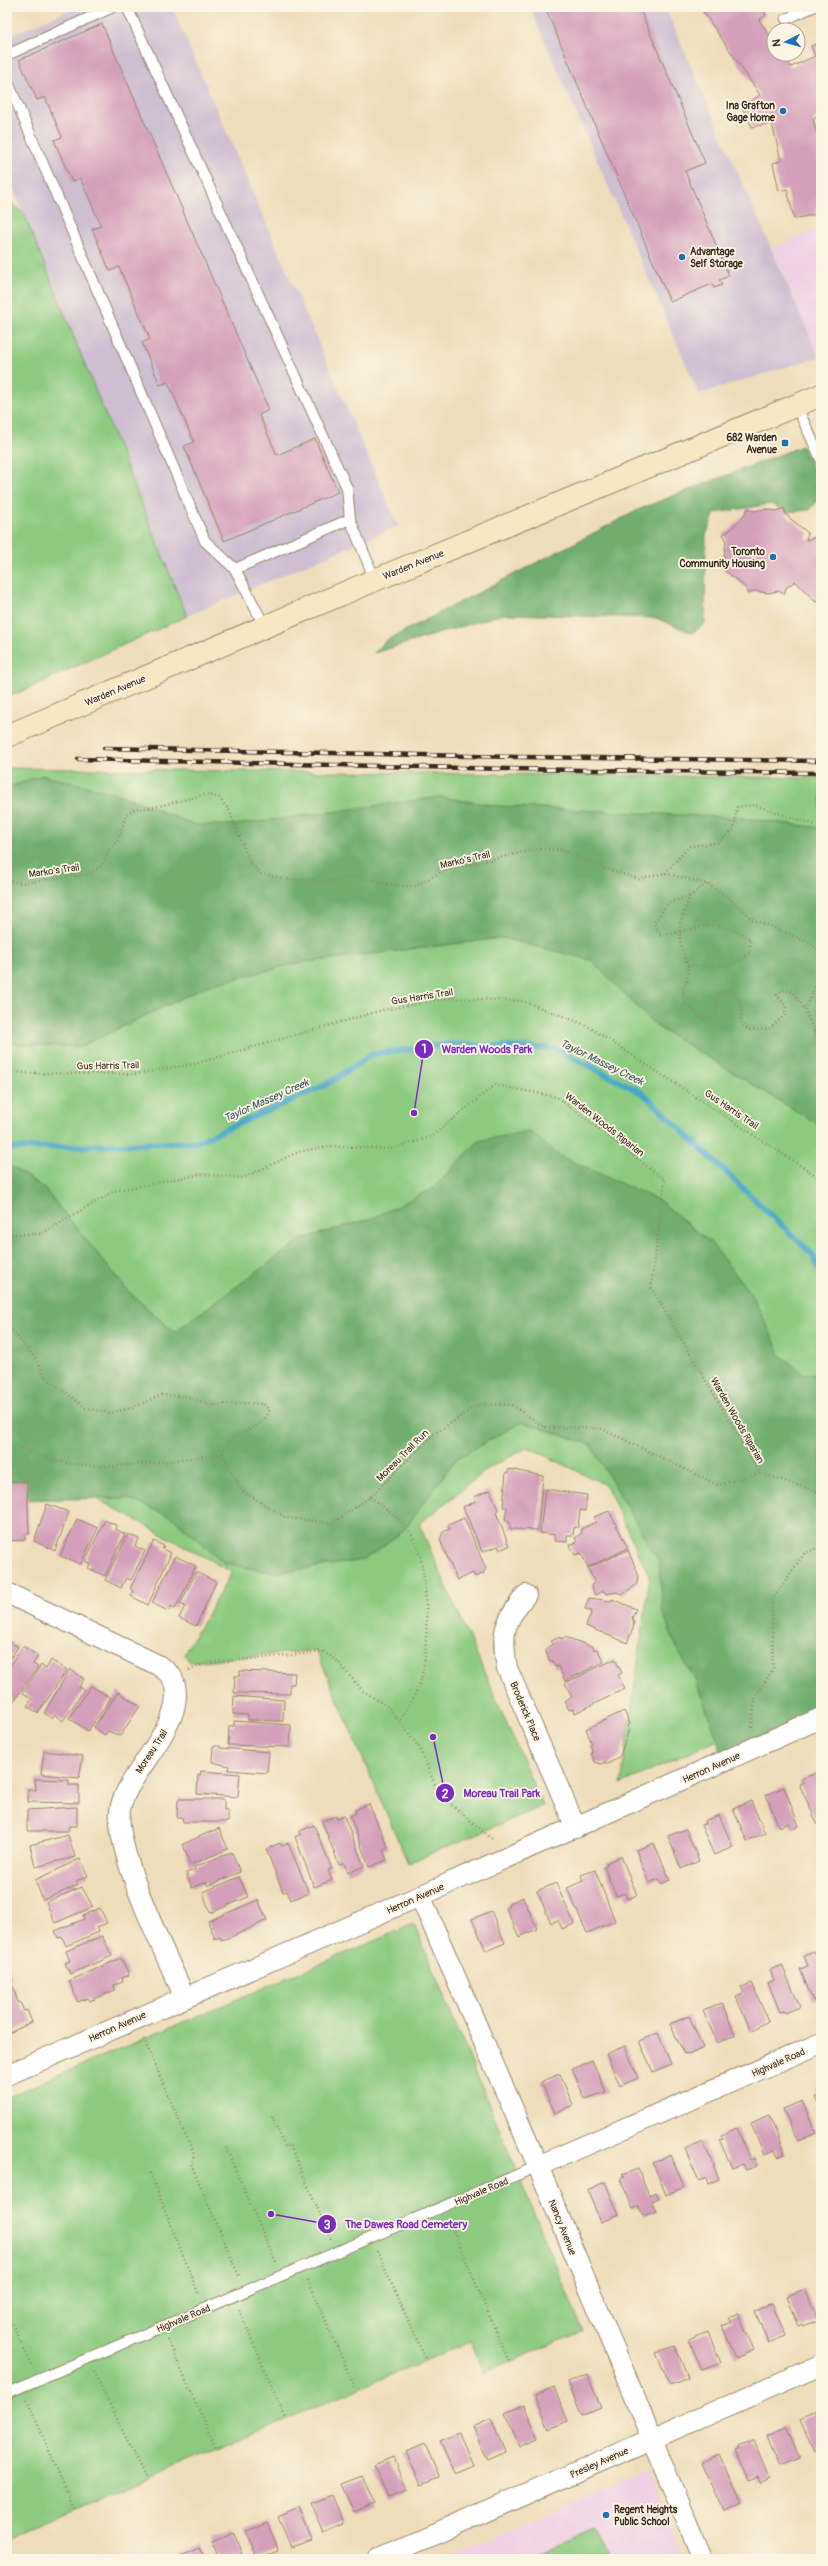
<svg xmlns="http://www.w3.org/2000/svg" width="828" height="2566" font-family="Pangolin,sans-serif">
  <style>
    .built { fill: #f0d0e5 }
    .industrial { fill: #cebed2 }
    .green { fill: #8cca80; stroke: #647a4f }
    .forest { fill: #71ae6e; stroke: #566c46 }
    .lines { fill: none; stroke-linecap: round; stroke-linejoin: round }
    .stream { stroke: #47a6c6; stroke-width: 6 }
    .building { fill: #d49fba }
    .lane-casing { stroke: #94846c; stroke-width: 12 }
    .street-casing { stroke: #94846c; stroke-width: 22 }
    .secondary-casing { stroke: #94846c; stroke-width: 24 }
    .path { stroke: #94846c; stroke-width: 2.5; stroke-dasharray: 1 3; stroke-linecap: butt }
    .lane { stroke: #fff; stroke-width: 10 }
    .street { stroke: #fff; stroke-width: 20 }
    .secondary { stroke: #f7e8c3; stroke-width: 22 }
    .rail-casing { stroke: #3b2a1e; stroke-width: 4.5 }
    .rail { stroke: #fcf5e5; stroke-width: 3; stroke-dasharray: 9; stroke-linecap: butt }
    .poi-dot { fill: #1f6fb2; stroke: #fcf5e5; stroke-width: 1.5 }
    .labels { text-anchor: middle; stroke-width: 3.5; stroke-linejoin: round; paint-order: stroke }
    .poi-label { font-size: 10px; font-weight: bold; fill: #3b2a1e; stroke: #fcf5e5; text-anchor: end }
    .street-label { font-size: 10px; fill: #3b2a1e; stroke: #fcf5e5 }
    .water-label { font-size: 11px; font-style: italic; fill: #405c61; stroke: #fcf5e5 }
    .leader { fill: none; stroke: #7b2cbf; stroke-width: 1.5 }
    .callout-dot { fill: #7b2cbf; stroke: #fcf5e5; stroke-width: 1.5 }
    .mark-label { font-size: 12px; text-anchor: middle; font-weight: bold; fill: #fff }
    .callout-label { font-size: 11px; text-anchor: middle; font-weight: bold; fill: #7b2cbf; stroke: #fcf5e5; stroke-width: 3.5; stroke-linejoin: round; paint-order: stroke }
  </style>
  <rect width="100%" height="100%" fill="#fcf5e5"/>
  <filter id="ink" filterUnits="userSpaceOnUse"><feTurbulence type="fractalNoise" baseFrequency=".025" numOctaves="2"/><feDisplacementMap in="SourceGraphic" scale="8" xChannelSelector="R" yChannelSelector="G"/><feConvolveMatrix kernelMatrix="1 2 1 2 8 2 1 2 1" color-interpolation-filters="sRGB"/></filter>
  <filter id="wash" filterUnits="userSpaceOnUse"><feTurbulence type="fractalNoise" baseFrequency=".012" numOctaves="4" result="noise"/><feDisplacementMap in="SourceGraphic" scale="16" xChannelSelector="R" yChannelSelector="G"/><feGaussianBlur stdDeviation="0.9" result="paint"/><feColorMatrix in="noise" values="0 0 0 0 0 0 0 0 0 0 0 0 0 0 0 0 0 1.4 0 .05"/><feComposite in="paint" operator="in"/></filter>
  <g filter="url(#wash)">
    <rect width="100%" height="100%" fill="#eeddba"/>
    <path class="built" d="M821,227V356L819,357L773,248Z
      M647,2470L685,2559H445Z"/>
    <path class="industrial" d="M76,7H172L398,526L187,616L7,173V37Z
      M530,7H665L819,357L699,394Z"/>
    <path class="green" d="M7,199L24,214L187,616L9,697L7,696Z
      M7,768L821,778V1691L621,1784L650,1577L606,1485L528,1447L489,1468L419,1524L543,1806L408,1863L316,1650L190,1662L184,1654L232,1572L73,1486L7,1471Z
      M414,1924L583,2331L484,2373L471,2341L7,2538V2097Z
      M595,2529L608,2559H524Z"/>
    <path class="forest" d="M802,446L821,485V496L810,510L787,512L771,504L715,513L706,535L705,624L692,633L656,618L503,614L374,653L385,641L642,508Z
      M42,775L122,795L195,825H235L440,797L499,806L743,818L821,828V1126L656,1026L591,960L502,938L298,963L209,985L80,1047L20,1044L7,1041V788Z
      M529,1131L560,1156L660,1201L711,1243L754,1298L781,1356L804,1374L821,1375V1713L720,1760L718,1740L694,1677L679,1653L663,1614L659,1562L590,1444L522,1422L456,1459L403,1531L364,1560L274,1573L224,1563L173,1518L127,1498L7,1500V1164L43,1187L128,1291L174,1332L302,1239L373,1218L432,1189L479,1141Z"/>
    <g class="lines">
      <path class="stream" d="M7,1149L196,1142L324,1086L373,1054L450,1044L557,1049L644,1094L813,1255L821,1274"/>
    </g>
    <g id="blocks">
      <path class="building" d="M545,7H639L705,163L685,171L729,276L719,280L722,285L714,288L712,284L670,302Z
        M700,7H761L766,15L759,20L774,42V54H782L791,67L815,56L811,46L821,42V115L813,119L821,151V206L816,207L817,214L794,219L787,189L779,191L773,163L781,161L772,123L752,127L742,107L760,95Z
        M102,24L269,410L259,415L277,455L315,439L338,492L224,541L184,446L194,442L168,382L160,385L142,343L150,339L119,267L110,271L92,229L101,226L80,178L72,182L54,140L62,137L45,97L37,100L19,60Z
        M748,508L754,511L765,509L777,511L784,508L786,515L808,533L806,540L821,536V597L816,602L795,581L786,588L784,594L778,591L768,593L755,591L748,594L746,588L723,569L726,539L723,534L729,531L745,514Z
        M509,1469L543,1476L538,1530L510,1529V1523L505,1519L507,1507H503L506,1472H509Z
        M27,1481L29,1534H25V1540L7,1541V1482Z
        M545,1489L587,1495L585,1511L580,1510L578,1527H574L573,1535H567V1542L555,1541V1535L540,1533Z
        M490,1490L499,1510L496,1512L509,1546L500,1550L498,1546L482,1552L463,1507L476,1501L474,1497Z
        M47,1504L69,1512L55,1551L34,1541Z
        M609,1511L628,1548L588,1567L581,1553L575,1555L570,1545L577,1542L575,1538L582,1533L581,1529L596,1522L594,1517Z
        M464,1518L486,1569L484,1571V1573L475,1577L473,1573L457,1580L440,1540L443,1532L450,1529L448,1525Z
        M77,1519L98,1528L81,1564L60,1556Z
        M105,1520L116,1525L115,1529L125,1534L105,1576L88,1568L90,1564L85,1561Z
        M128,1534L139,1539L135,1546L145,1551L131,1580L126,1578L121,1588L105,1580Z
        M154,1541L164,1546L162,1549L171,1553L148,1605L131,1596L133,1591L130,1589Z
        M628,1550L638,1574L637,1584L622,1595L617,1592L606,1594L604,1591L595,1595L591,1585L595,1583L588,1568Z
        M175,1556L196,1566L175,1609L171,1606L168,1611L152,1603Z
        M196,1572L216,1582L196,1626L179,1618L185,1606L180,1604Z
        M589,1598L611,1601L612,1599L636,1609L632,1618L634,1622L633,1629L627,1643L586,1626L592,1611L585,1609Z
        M560,1637L561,1639L565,1637L593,1647L594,1650L597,1649L604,1662L565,1681L558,1666L555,1667L552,1660L550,1661L546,1652L548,1647L553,1644L551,1641Z
        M7,1640L18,1647L7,1664Z
        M23,1646L38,1656L33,1664L38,1667L14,1701L7,1696V1670Z
        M615,1659L622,1673L618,1675L625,1689L575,1713L574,1709L569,1710L565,1702L572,1697L565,1683Z
        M51,1660L67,1670L38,1713L27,1706L32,1699L23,1693L41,1665L46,1669Z
        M70,1669L84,1679L79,1687L84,1690L63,1721L55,1715L52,1719L44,1713Z
        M240,1671L295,1673L294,1684H290V1694L234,1693L235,1676H240Z
        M91,1686L111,1698L88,1731L69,1718Z
        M118,1692L140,1706L120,1736L108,1731L105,1735L94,1727Z
        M234,1696L284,1700L283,1721L248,1720V1715L233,1714Z
        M624,1711L630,1724L627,1726L629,1729L620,1756L607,1765L606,1762L601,1764L595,1762L591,1753L593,1752L590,1745L592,1744L586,1729Z
        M234,1721L291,1725L290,1747L228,1745L229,1726H234Z
        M213,1746H220V1748L269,1752L267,1773L228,1770L229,1766L212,1762Z
        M44,1751L83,1756L79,1778L41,1774Z
        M201,1771L240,1774L238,1797L197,1794L198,1775H200Z
        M816,1773L821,1784V1824L818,1825L799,1784L803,1782L801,1779Z
        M35,1779L69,1780V1785H79V1803L28,1802V1790H36Z
        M784,1787L799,1826L792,1829L789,1823L779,1827L766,1795Z
        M178,1799H224V1810H228V1822H183L182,1817H177Z
        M751,1801L765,1833L747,1841L733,1809Z
        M369,1804L388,1848L383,1850L387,1860L369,1867L350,1816L356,1813L355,1810Z
        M77,1807V1826H69L68,1831H27V1810Z
        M719,1815L733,1847L714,1855L701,1825L705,1824L704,1821Z
        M336,1816L337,1819L344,1816L364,1866L348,1873L344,1863L339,1865L322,1821Z
        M314,1825L332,1869L328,1870L332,1880L314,1887L295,1837L301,1834L300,1831Z
        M219,1828L228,1849L190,1865L183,1844Z
        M686,1829L699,1861L681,1869L668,1836Z
        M68,1835L75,1857L35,1867L30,1845Z
        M280,1843L282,1846L288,1843L309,1893L291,1900L287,1891L283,1892L266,1849Z
        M654,1843L670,1880L661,1884L659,1879L649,1883L636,1850Z
        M232,1852L240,1872L208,1886L206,1882L192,1888L186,1873L195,1870L194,1867Z
        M621,1856L637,1895L627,1899L625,1893L616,1896L604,1867L607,1866L606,1863Z
        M80,1859L88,1876L76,1881L78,1885L43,1900L35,1880Z
        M595,1870L615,1921L587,1933L567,1888L583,1881L581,1875Z
        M239,1877L248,1897L210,1913L203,1892Z
        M556,1883L574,1924L562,1929L558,1920L551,1923L537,1891Z
        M82,1887L93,1907L55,1923L46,1902Z
        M523,1897L537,1929L519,1937L506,1908L509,1906L508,1904Z
        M258,1900L267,1920L231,1937L221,1940L220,1937L215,1939L208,1921Z
        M100,1908L107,1923L97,1927L99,1932L66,1946L62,1937L58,1938L55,1931L84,1919L83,1915Z
        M491,1911L505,1943L486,1951L472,1919Z
        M102,1936L112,1956L70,1974L65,1963L70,1961L66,1951Z
        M814,1952L821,1965V1998L813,2001L800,1969L808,1966L804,1956Z
        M121,1958L129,1975L122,1978L123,1982L114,1985L115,1990L90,2001L88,1998L78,2002L69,1981Z
        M7,1962L12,1979L7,1981Z
        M782,1965L800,2007L785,2013L784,2011L780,2012L768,1983L774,1980L770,1970Z
        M752,1983L768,2021L751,2031L736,1997L744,1993L741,1987Z
        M13,1986L18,2003L20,2002L24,2011L27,2010L32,2022L7,2034V1988Z
        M722,2003L735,2035L717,2043L703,2011Z
        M689,2016L703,2048L688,2055L687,2053L684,2054L670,2024Z
        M658,2033L671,2064L653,2072L639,2041Z
        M625,2046L638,2078L620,2086L606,2054Z
        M592,2060L606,2092L585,2099L572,2069Z
        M560,2074L573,2105L555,2113L541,2082Z
        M821,2090V2108L816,2097L820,2096L818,2091Z
        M802,2101L816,2133L798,2141L783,2109Z
        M769,2115L785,2154L778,2157L775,2150L764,2155L751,2123Z
        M737,2128L750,2160L754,2158L757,2166L746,2170L743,2164L732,2168L719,2139L723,2138L721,2135Z
        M703,2141L719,2179L708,2184L706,2178L699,2181L685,2149Z
        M671,2155L684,2187L666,2195L653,2163Z
        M638,2169L649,2195L656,2192L659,2198L651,2201L656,2211L644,2216L639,2206L633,2209L620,2179L624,2177L622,2175Z
        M605,2182L619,2215L601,2222L587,2190Z
        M805,2289L818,2321L803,2327L802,2325L799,2326L787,2296Z
        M772,2304L786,2336L768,2343L755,2311Z
        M738,2313L754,2350L736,2358L722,2326L732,2322L729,2317Z
        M708,2332L721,2363L702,2370L689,2340Z
        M675,2346L688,2378L670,2385L656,2353Z
        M587,2374L601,2408L582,2416L568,2382Z
        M554,2387L568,2421L549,2429L535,2395Z
        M524,2405L538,2438L519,2446L505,2413Z
        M818,2412L821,2418V2449L814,2452L800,2421Z
        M491,2419L505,2452L487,2460L473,2427Z
        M786,2427L800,2458L781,2466L768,2435Z
        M459,2433L473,2465L454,2473L440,2441Z
        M754,2440L770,2478L760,2483L758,2477L749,2481L736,2451L739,2450L738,2447Z
        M425,2444L439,2477L421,2484L406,2452Z
        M720,2454L742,2504L724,2512L702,2462Z
        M393,2457L407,2491L388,2498L374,2465Z
        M362,2476L374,2504L354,2513L341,2484Z
        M332,2495L344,2523L323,2532L311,2503Z
        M299,2508L312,2540L291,2547L278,2517Z
        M267,2522L279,2551L258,2559L245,2531Z
        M233,2532L245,2559H219L212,2541Z
        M200,2547L205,2559H181L179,2556Z"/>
    </g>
  </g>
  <g filter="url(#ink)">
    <use href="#blocks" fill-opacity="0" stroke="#94846c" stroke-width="1"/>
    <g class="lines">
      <defs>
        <path id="lane" d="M127,7L347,488L350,519L375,580
          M786,19L813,7
          M7,55L113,7
          M7,80L205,541L235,569L265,627
          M796,405L821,459
          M235,569L350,519
          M7,2393L538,2166"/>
        <path id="street" d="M7,1593L158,1665C162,1668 169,1673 172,1677C192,1718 131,1768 121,1805C110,1845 167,1956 184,1996
          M526,1595C503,1623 501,1633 507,1668L576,1828
          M420,1896L538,2166L702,2559
          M7,2075L420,1896L821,1718
          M538,2166L821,2043
          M377,2559L821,2365"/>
        <path id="secondary" d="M7,736L375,580L821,395"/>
      </defs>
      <use href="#lane" class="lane-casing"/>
      <use href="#street" class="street-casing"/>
      <use href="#secondary" class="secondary-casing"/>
      <path class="path" d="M665,873L690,846L717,843L734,830L737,807L754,805L821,827
        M7,881L21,883L88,874L102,866L108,851L118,839L127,814L136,808H151L207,794L219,798L229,810L250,863L261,874L292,880L325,881L358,877L398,886H416L442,871L537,849L564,850L603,868L639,879L665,873L707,884L728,897L752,919L811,943L821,953
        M706,884L690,896L679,926L681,946L688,966L687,982L683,989L684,1002L703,1019L715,1018L719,993L730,991C741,1001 744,1006 740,1021L748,1030L769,1029L785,1015L786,1006L777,995L782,990L793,992L805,1010
        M688,966C715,963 729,973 750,952V939C712,913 699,932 660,935L654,923L668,903L690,896
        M821,972L805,1010L815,1034L821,1039
        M7,1071L27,1073L135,1074L194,1064L383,1010L449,998L523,1001L586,1025L821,1179
        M7,1234H41L114,1191L201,1174L243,1178L298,1152L331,1146L391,1149L431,1137L495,1085L557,1097L665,1180L651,1287L760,1473
        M7,1324L38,1362L45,1377L86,1408L110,1413L132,1408L161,1395L185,1396L212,1405L248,1403L263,1404L269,1410C266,1426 239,1431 229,1443C226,1446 224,1450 222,1454
        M7,1439C71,1483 151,1462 222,1454L242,1491L287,1518L333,1523L370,1497L430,1437L479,1404L512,1405L544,1427L600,1428L718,1485L760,1473L816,1491L821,1488
        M370,1497C386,1509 405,1521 414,1539C429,1569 430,1654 419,1686C414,1698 406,1710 400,1721
        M189,1670L207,1663L324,1652L337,1661L363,1691L388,1707L419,1747L439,1794L492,1839
        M752,1727L755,1698L773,1669L772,1600L804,1554L821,1546
        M144,2039L194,2155L191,2164L240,2278
        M272,2116L285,2147L290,2145L331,2239
        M226,2148L276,2263
        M150,2173L199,2295
        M449,2220L509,2362
        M377,2251L426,2360
        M308,2280L356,2390
        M239,2310L286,2419
        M7,2313L32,2367
        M168,2340L216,2449
        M94,2372L146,2479
        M27,2399L74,2509"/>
      <use href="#lane" class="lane"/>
      <use href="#street" class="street"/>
      <use href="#secondary" class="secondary"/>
      <defs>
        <path id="rail" d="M104,748L519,757L821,761
          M78,759L507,769L821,773"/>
      </defs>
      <use href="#rail" class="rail-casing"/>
      <use href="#rail" class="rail"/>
    </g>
  </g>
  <g class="poi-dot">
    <circle cx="783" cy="111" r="4"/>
    <circle cx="682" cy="257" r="4"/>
    <rect x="781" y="439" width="8" height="8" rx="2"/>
    <circle cx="773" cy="557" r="4"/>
    <circle cx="606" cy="2515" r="4"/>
  </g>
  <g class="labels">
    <g class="poi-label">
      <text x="775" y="109">Ina Grafton<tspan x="775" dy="12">Gage Home</tspan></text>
      <text x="690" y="255" text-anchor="start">Advantage<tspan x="690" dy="12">Self Storage</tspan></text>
      <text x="777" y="441">682 Warden<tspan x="777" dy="12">Avenue</tspan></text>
      <text x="765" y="555">Toronto<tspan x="765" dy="12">Community Housing</tspan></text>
      <text x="614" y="2513" text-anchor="start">Regent Heights<tspan x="614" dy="12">Public School</tspan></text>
    </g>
    <g class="street-label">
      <text transform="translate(413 564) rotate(-22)" y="4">Warden Avenue</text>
      <text transform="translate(115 690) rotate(-23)" y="4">Warden Avenue</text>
      <text transform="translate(465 859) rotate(-13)" y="4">Marko's Trail</text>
      <text transform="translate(54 870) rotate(-8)" y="4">Marko's Trail</text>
      <text transform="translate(422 996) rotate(-9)" y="4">Gus Harris Trail</text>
      <text transform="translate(108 1065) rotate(-1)" y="4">Gus Harris Trail</text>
      <text transform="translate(732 1109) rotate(34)" y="4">Gus Harris Trail</text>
      <text transform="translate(605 1124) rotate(38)" y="4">Warden Woods Riparian</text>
      <text transform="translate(738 1420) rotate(60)" y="4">Warden Woods Riparian</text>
      <text transform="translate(402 1455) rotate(-45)" y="4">Moreau Trail Run</text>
      <text transform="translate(526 1711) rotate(67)" y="4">Broderick Place</text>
      <text transform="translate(151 1751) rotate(-57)" y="4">Moreau Trail</text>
      <text transform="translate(711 1767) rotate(-24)" y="4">Herron Avenue</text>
      <text transform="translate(415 1898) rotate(-24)" y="4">Herron Avenue</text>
      <text transform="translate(117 2026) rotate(-24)" y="4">Herron Avenue</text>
      <text transform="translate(778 2062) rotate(-24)" y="4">Highvale Road</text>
      <text transform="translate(481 2191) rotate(-23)" y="4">Highvale Road</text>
      <text transform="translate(563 2227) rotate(68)" y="4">Nancy Avenue</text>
      <text transform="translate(183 2318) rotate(-23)" y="4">Highvale Road</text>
      <text transform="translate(599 2462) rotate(-24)" y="4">Presley Avenue</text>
    </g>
    <g class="water-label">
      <text transform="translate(602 1062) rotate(26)" y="4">Taylor Massey Creek</text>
      <text transform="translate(266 1100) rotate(-24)" y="4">Taylor Massey Creek</text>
    </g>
  </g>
  <path class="leader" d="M414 1113L424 1049M433 1737L445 1793M271 2214L327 2224"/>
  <g class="callout-dot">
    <circle cx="414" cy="1113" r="4"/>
    <circle cx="433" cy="1737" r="4"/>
    <circle cx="271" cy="2214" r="4"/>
    <circle cx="424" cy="1049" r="10"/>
    <circle cx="445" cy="1793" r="10"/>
    <circle cx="327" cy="2224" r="10"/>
  </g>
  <g class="mark-label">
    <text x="424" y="1053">1</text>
    <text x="445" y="1798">2</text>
    <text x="327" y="2229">3</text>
  </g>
  <g class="callout-label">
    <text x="487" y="1053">Warden Woods Park</text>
    <text x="502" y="1797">Moreau Trail Park</text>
    <text x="406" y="2228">The Dawes Road Cemetery</text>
  </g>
  <rect width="828" height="2566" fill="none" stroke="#fcf5e5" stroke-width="24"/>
  <g transform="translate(786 42) rotate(264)"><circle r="19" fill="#fcf5e5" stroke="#afa495"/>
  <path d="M0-3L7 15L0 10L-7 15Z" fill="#1f6fb2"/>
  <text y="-6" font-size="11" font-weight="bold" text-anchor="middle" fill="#3b2a1e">N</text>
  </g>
</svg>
